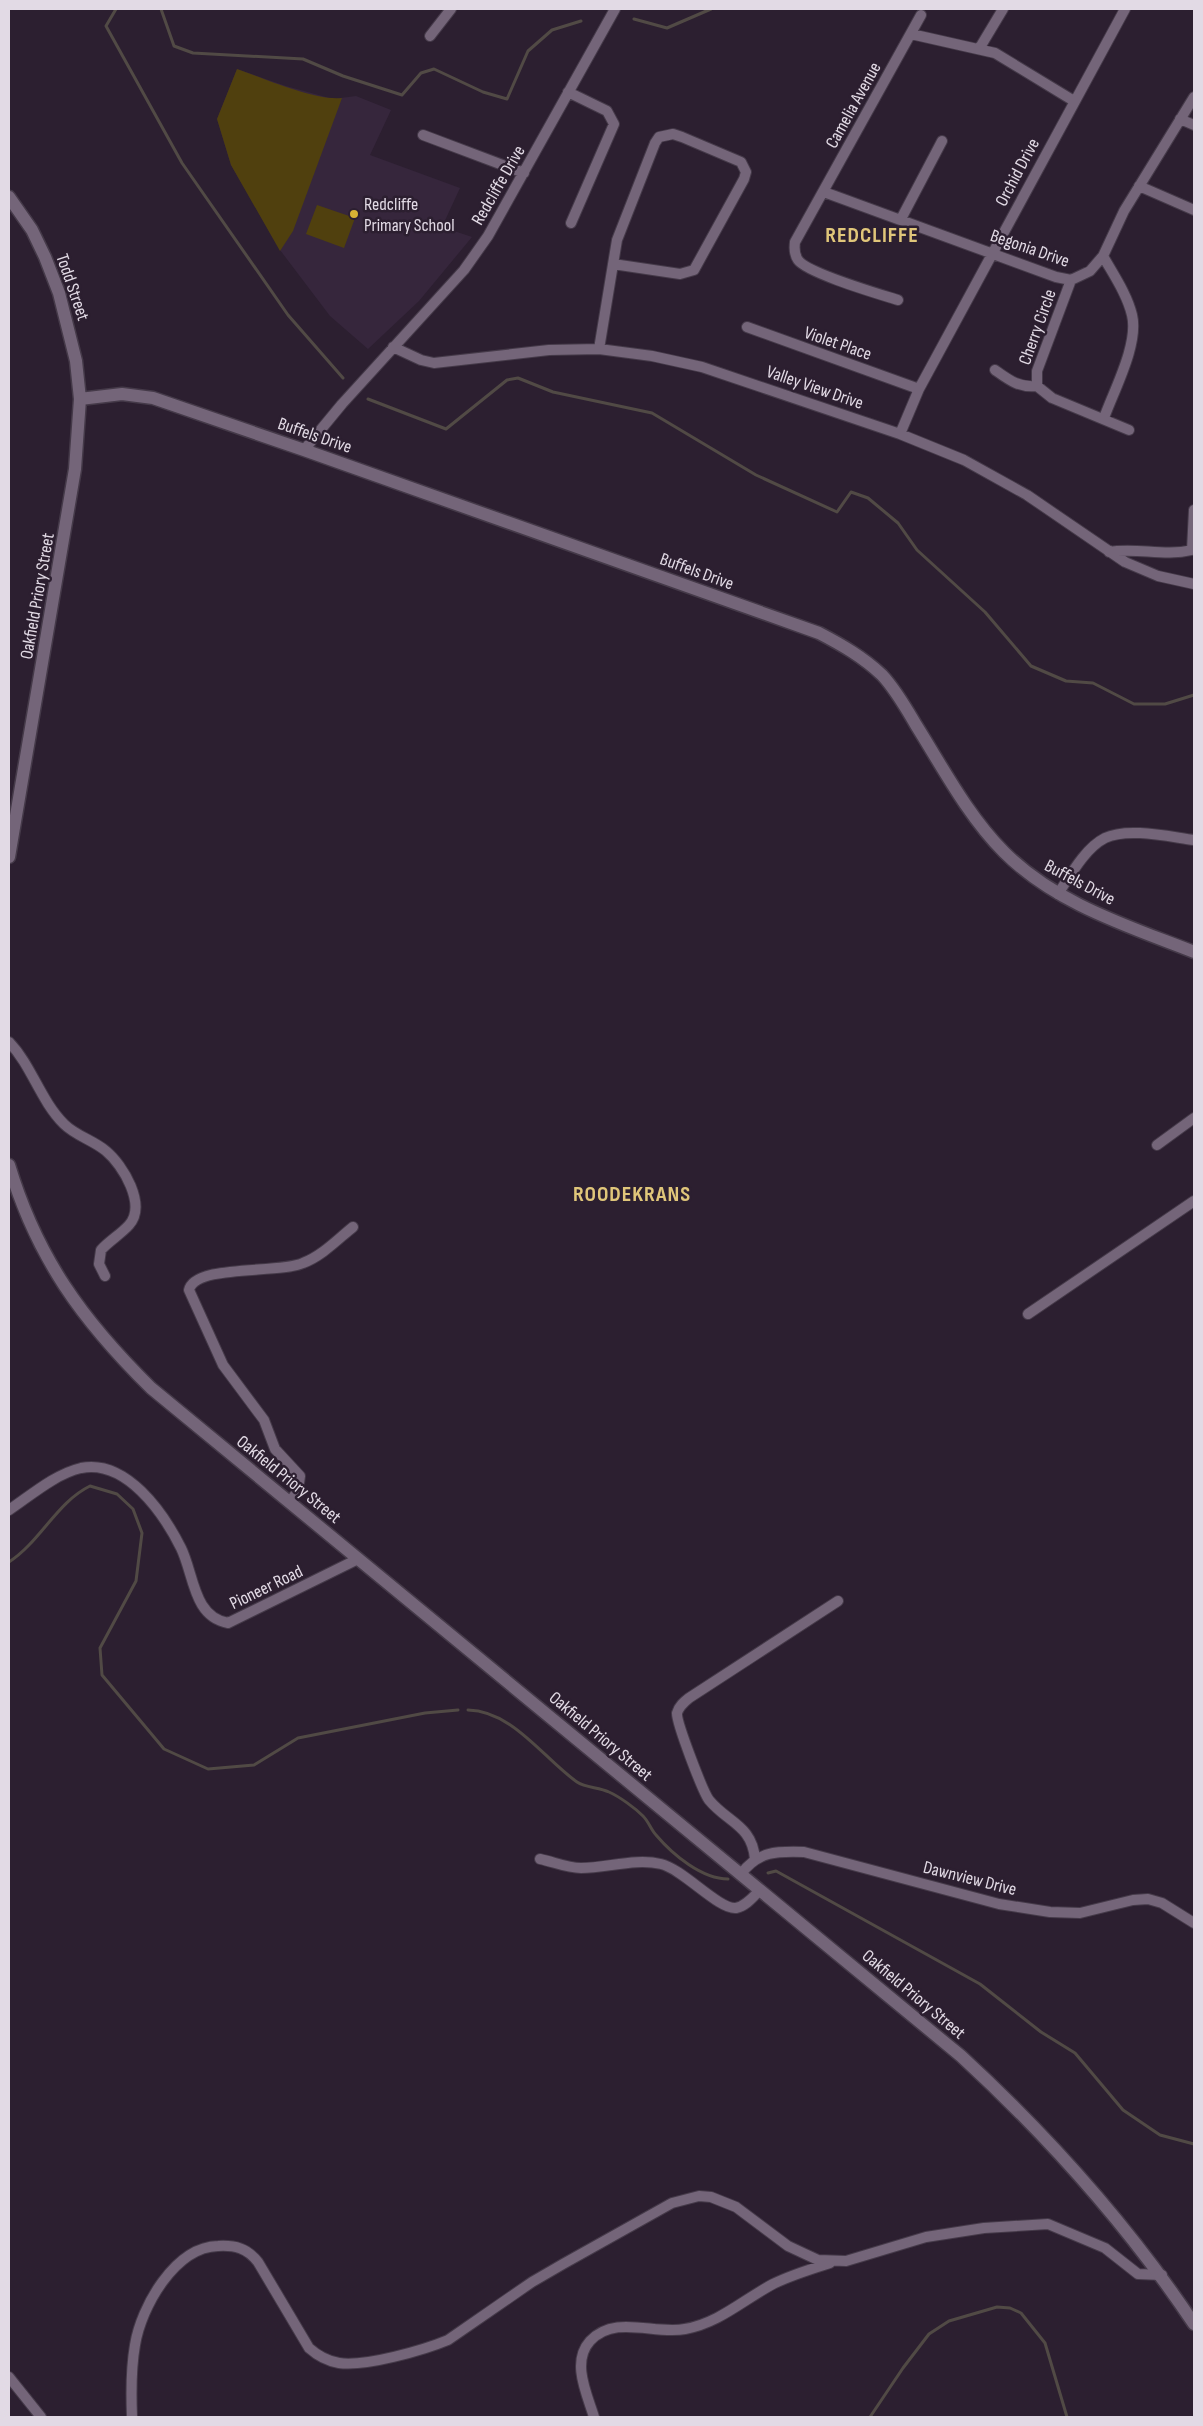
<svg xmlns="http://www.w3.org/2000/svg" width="1203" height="2426" font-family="'Sofia Sans Condensed',sans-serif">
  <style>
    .built { fill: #36263c }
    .garden { fill: #50400e }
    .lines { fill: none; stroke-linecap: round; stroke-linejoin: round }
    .stream { stroke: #514a45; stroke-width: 3 }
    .street-casing { stroke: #453a49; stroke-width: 12 }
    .secondary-casing { stroke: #453a49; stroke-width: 15 }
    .street { stroke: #746579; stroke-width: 10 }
    .secondary { stroke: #746579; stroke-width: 12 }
    .poi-dot { fill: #d9b334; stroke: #2c1f30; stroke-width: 2 }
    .labels { text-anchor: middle; stroke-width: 5; stroke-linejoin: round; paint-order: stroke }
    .street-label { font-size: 18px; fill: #e2dae5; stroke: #2c1f30 }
    .poi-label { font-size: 18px; fill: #e2dae5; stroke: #2c1f30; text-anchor: start }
    .district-label { font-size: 22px; font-weight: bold; letter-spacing: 1px; fill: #e0c67a; stroke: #2c1f30 }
  </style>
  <rect width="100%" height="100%" fill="#2c1f30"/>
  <path class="built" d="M237,69L286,86L333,99L356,96L391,110L370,155L460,188L442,227L472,237L419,301L368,349L330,316L280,250L231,165L217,119Z"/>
  <path class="garden" d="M237,69C263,78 315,101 342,98L293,231L280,251L231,165L217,119Z
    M317,205L355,218L344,248L306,234Z"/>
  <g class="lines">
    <path class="stream" d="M116,9L106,26L182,163L288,315L343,378
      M161,9L174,46L193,53L303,59L343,76L402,95L421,73L434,69L483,92L507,99L528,51L552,30L581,21
      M634,19L667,28L711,9
      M368,399L446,429L507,380L518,378L553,392L652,413L756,475L837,512L851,492L868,498L898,523L917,550L985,612L1031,666L1066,681L1093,683L1134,704H1165L1194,695
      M9,1562C40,1542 57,1502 90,1486L117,1494L133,1509L142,1533L136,1581L100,1648L102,1675L164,1749L208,1769L254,1765L298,1738L425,1713L458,1710
      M468,1710C513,1711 544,1759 577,1782C586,1788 599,1787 609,1792C620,1797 635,1808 643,1816C649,1822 651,1830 656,1835C673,1855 702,1879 728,1879
      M768,1873L776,1871L980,1984L1041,2032L1075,2053L1123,2110L1160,2135L1194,2144
      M870,2417L903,2368L929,2334L949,2321L997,2307L1010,2308L1021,2313L1045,2343L1067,2417"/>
    <defs>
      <path id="street" d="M911,34L995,53L1074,101
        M430,36L451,9
        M979,49L1003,9
        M568,92L607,111L614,124L571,223
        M1180,119L1194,125
        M423,135L524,173
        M1139,186L1194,210
        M824,192L1056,277L1071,280L1090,271L1103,256L1124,211L1194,97
        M901,219L942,141
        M1103,256C1113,274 1127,294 1132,315C1139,344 1114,390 1104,418
        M898,300C879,294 807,273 798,260C794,254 794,249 795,242L921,15
        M747,327L919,389
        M393,347L421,360L434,363L549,350L599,349L652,356L702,367L900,434L964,460L1027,495L1125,562L1158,576L1194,584
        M599,349L617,240L655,143L659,137L673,134L682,137L741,162L746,172L744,179L694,270L680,274L613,264
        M995,370C1009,380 1019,388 1037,386L1052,398L1129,430
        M1037,386V371L1071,280
        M900,434L919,389L1125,9
        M304,450L342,404L464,270L488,236L615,9
        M1109,552C1137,547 1164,557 1192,550L1194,510
        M1058,894C1070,876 1085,848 1105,838C1128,827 1170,837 1194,840
        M9,1042C32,1066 40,1100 64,1124C76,1136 93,1140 106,1151C123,1165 147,1205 129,1225C121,1234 109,1241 101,1250L99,1264L105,1276
        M1157,1145L1194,1118
        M1028,1314L1194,1201
        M290,1502L298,1490L300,1476L275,1449L264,1420L223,1365L189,1290C195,1264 279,1274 303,1263C322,1256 338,1239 353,1227
        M9,1510C30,1496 55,1474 81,1468C126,1459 163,1512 181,1548C194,1574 193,1617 228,1623L358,1559
        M540,1859C554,1862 567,1868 581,1868C607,1868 635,1858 661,1864C683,1869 719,1910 736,1908C746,1906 753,1897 760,1890
        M755,1859C752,1825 728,1823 709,1800C703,1792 676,1722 677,1713C679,1706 684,1702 689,1698L838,1601
        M741,1874C758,1851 777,1851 804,1852L999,1904L1050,1912L1080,1913L1133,1900L1148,1899L1162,1903L1194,1923
        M9,2377L41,2417
        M132,2417C131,2393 131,2368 135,2345C141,2307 175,2247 218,2246C235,2245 247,2248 258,2262L309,2348C318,2356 327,2361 339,2363C365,2367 424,2350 448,2340L532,2282L563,2264L672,2203L699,2196L711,2197L736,2207L788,2246L818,2260L846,2261L926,2237L984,2228L1048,2224L1105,2248L1138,2274L1162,2275
        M594,2417C587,2394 571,2362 590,2341C615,2314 654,2335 685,2329C719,2323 743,2300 773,2284C791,2275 811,2269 830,2263"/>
      <path id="secondary" d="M9,197L32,230L45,257L59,293L76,361L80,399L75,469L9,857
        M80,399L122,394L153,398L304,450L819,633C842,645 863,657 882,675C896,690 906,708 916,725C943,768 968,816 1004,852C1056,904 1128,926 1194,952
        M9,1165C37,1258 82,1320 151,1388L961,2056C1049,2137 1127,2224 1194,2324"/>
    </defs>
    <use href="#street" class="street-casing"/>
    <use href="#secondary" class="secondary-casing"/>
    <use href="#street" class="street"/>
    <use href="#secondary" class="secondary"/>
  </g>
  <circle class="poi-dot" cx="354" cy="214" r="5"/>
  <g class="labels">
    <g class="street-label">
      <text transform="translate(853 105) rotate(-61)" y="6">Camelia Avenue</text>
      <text transform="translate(1017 172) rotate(-62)" y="6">Orchid Drive</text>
      <text transform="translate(498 185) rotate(-60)" y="6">Redcliffe Drive</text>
      <text transform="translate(1030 248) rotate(19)" y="6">Begonia Drive</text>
      <text transform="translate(73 287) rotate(71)" y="6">Todd Street</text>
      <text transform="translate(1037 327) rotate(-70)" y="6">Cherry Circle</text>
      <text transform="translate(838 343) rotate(19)" y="6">Violet Place</text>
      <text transform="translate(815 387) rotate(19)" y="6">Valley View Drive</text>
      <text transform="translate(315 435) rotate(19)" y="6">Buffels Drive</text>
      <text transform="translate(697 571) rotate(20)" y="6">Buffels Drive</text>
      <text transform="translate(37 596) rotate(-80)" y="6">Oakfield Priory Street</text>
      <text transform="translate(1080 882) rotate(28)" y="6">Buffels Drive</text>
      <text transform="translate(289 1479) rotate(39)" y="6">Oakfield Priory Street</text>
      <text transform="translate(266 1587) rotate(-26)" y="6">Pioneer Road</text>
      <text transform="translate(601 1736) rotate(40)" y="6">Oakfield Priory Street</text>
      <text transform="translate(970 1878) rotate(14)" y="6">Dawnview Drive</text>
      <text transform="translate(914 1994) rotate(40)" y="6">Oakfield Priory Street</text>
    </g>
    <g class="poi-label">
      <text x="364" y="210">Redcliffe<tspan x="364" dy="21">Primary School</tspan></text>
    </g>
    <g class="district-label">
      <text x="872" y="242">REDCLIFFE</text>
      <text x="632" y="1201">ROODEKRANS</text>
    </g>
  </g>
  <rect width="1203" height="2426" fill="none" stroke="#e2dae5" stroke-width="20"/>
</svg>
